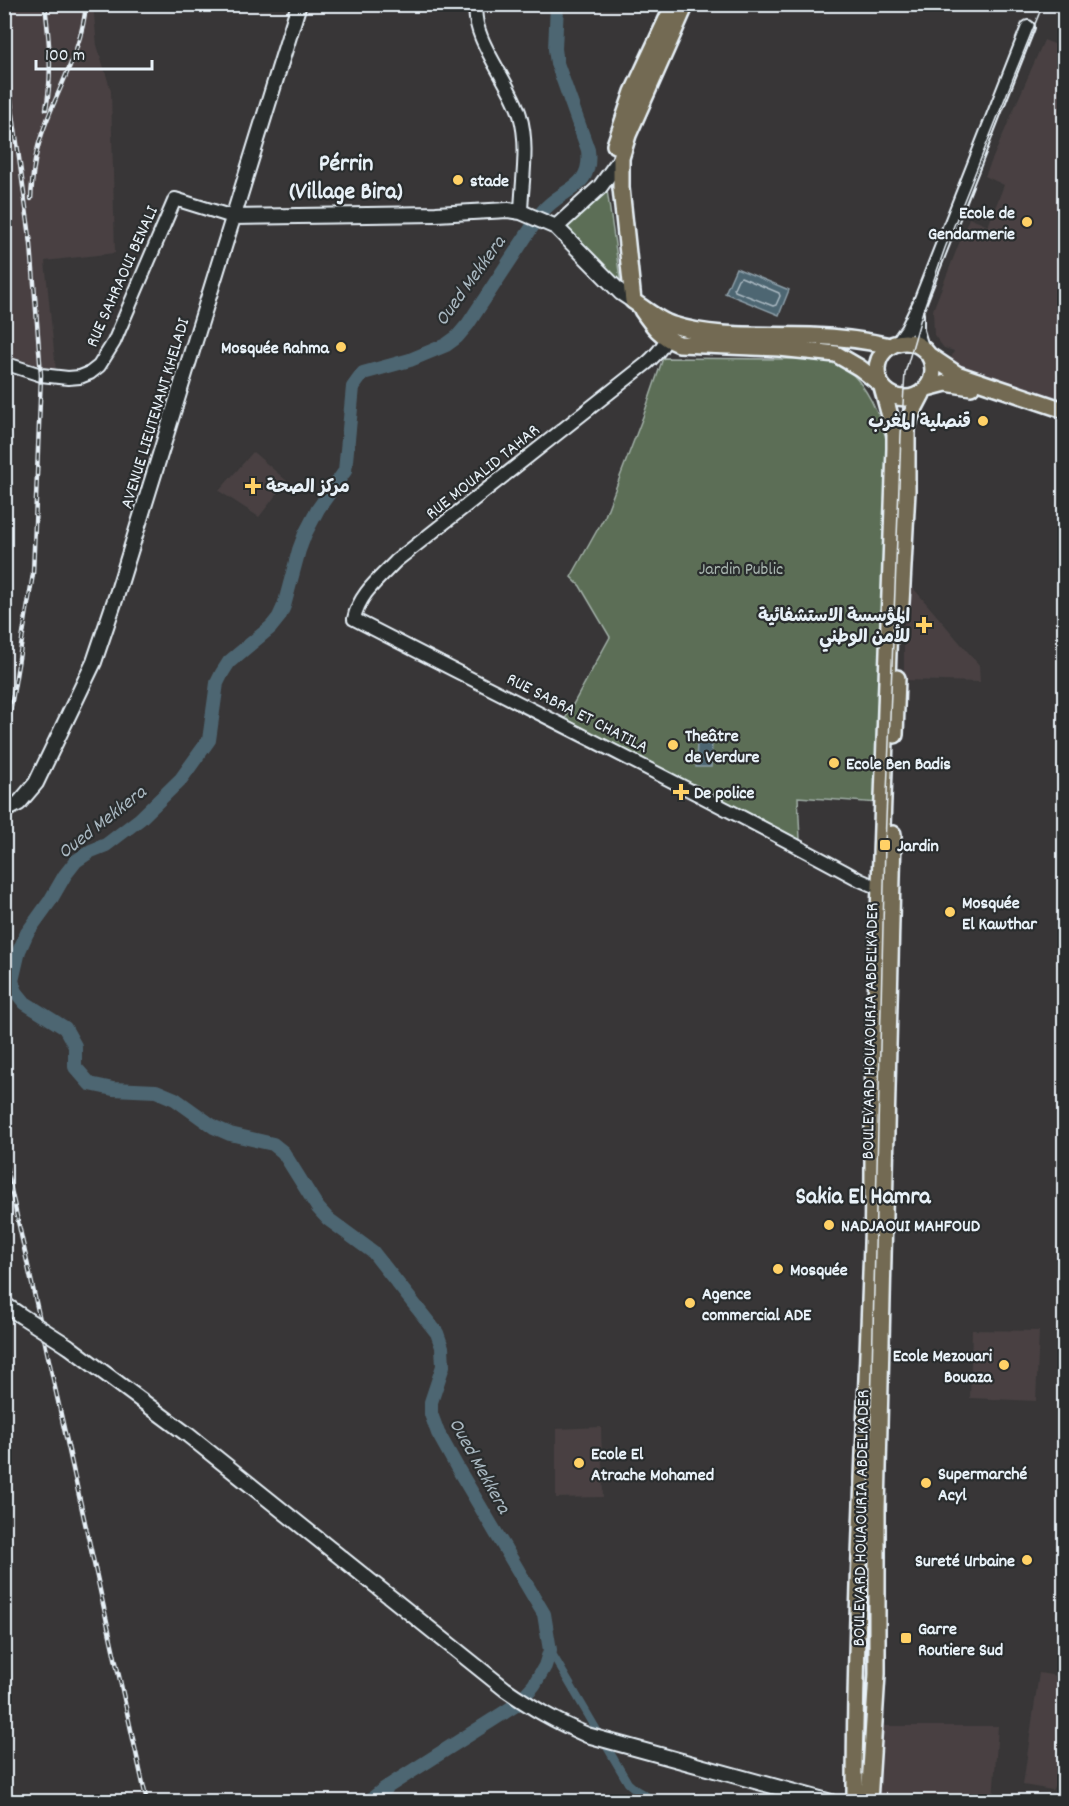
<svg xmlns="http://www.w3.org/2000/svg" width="1069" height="1806" font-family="Dekko,'Playpen Sans Arabic',sans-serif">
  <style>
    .built { fill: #484142 }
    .green { fill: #5c6e57; stroke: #a2b0a8; stroke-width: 1.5 }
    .water { fill: #4e6672; stroke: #8c9ea8; stroke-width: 1.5 }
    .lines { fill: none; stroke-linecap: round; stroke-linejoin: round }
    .shore { stroke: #aab9c2; stroke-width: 1.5 }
    .canal { stroke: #4e6672; stroke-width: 8 }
    .river { stroke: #4e6672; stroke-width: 14 }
    .tertiary-casing { stroke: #e8f1f8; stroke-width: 16 }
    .secondary-casing { stroke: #e8f1f8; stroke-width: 18 }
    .primary-casing { stroke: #e8f1f8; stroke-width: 20 }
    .tertiary { stroke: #2a2d2e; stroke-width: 12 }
    .secondary { stroke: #2a2d2e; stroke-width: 14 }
    .primary { stroke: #736b52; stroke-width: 15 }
    .tram { stroke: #e8f1f8; stroke-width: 1.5 }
    .rail-casing { stroke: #e8f1f8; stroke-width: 4.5 }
    .rail { stroke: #2a2d2e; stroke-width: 2; stroke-dasharray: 7; stroke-linecap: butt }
    .secondary-bridge-casing { stroke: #e8f1f8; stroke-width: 18; stroke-linecap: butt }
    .secondary-bridge { stroke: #2a2d2e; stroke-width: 14 }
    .poi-dot { fill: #ffd166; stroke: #2a2d2e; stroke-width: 2 }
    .labels { text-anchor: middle; stroke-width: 4.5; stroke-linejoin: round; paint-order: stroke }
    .poi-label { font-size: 18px; font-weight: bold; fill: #e8f1f8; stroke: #2a2d2e; text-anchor: start }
    .street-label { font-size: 18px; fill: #e8f1f8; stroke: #2a2d2e }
    .park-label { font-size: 18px; fill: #a9b6b0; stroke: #2a2d2e }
    .water-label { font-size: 20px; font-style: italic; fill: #aab9c2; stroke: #2a2d2e }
    .district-label { font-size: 24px; font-weight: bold; fill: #e8f1f8; stroke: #2a2d2e }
  </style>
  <rect width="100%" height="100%" fill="#383637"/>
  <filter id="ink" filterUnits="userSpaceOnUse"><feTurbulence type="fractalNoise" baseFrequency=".0167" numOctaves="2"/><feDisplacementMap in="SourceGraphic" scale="12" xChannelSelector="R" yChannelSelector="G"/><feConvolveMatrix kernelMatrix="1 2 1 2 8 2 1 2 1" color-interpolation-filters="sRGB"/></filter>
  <g filter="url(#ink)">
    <path class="built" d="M5,5H93L97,45L111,91L115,253L45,261L56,371L5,355Z
      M1044,40L1064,48V403L957,368L950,361L954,351L944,348L934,335L933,310L969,218L988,226L1004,185L985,176Z
      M253,452L287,481L259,517L219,491Z
      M908,582L979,665L980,682L904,680V585Z
      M972,1330L1039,1331L1036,1401L970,1398Z
      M601,1427L603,1497L556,1498V1429Z
      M1039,1673L1064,1677V1786L1055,1785L1052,1790L1023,1785Z
      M878,1726H998L993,1801L874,1802Z"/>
    <path class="green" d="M607,190L622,292L561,229Z
      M663,358C703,358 743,359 783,359C798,359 816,356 830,360C865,371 885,425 890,458L879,803L798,797L800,839L787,840L564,721L610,637L580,586L571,577L605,516L644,414Z"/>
    <path class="water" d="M736,268L789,290L779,315L725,293Z
      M697,740L712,741L711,767H696Z"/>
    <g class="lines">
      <path class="shore" d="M741,277L779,293L780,296L776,305L773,306L735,291L734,288L738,279Z"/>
      <path class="canal" d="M550,1650L628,1783L636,1790L657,1802"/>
      <path class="river" d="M368,1802L384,1789L516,1705L534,1685L545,1666L550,1650L544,1614L458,1469L438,1433L431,1414V1402L443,1366L442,1347L437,1333L373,1252L328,1219L318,1208L283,1152L273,1144L230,1134L214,1127L175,1099L156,1091L113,1089L90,1084L75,1067V1046L65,1028L25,1003L16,992L12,981L19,951L27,933L50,901L65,875L76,861L91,851L106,845L140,819L181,779L209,740L217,683L222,673L229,662L271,627L279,617L284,606L299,550L305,534L318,509L345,471L353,387L363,373L410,360L446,345L457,337L468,324L542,212C562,187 593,190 588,150L557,63L555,49L557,4"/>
      <defs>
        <path id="tertiary" d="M476,4C470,38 510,81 520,115C529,146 522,179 521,212
          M917,314V331L922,347
          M669,330C666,344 658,353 647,363L396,561C379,579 359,594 354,619C523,706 693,789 860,880L881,889H888
          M897,343L907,329L919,304L1028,27
          M4,363L41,375L68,378L80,377L90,373L99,366L114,342L175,199L233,217"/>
        <path id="secondary" d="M233,217L436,214L508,210L521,212L556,227L621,293L633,301
          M556,227L600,187L621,158
          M4,811L19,803L36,783L94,662L117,594L299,4
          M4,1304L20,1315
          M68,1346L188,1435L505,1689C534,1709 555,1721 587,1735L831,1802"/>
        <path id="primary" d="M686,4L628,135L621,158V188L633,301C645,309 659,321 673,325C717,339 766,334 811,336C837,337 865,340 890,346
          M615,145L633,92L674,4
          M642,310C653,326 661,337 679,344L779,348L836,354L860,368L879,383
          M877 370a28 28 0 1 1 56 0a28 28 0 1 1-56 0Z
          M930,356L957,374L1064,410
          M927,388L946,383L971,387
          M901,603L907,491V428L911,415L922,394
          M895,735L897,678
          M855,1802C855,1615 866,1430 872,1244C874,1183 872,1121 874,1060C882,856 889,652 895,448V434L882,387
          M869,1802L877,1674V1510L893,834"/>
      </defs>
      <use href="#tertiary" class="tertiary-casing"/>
      <use href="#secondary" class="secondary-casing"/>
      <use href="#primary" class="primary-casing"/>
      <use href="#tertiary" class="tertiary"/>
      <use href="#secondary" class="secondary"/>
      <use href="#primary" class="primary"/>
      <path class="tram" d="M862,1774L885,845L901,435L905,373L923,311L945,248L1043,4"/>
      <defs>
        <path id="rail" d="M45,4C49,40 53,73 46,109
          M4,50L31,244L41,375L33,574L4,749
          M31,199C32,179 34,159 40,140C54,94 82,54 86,4
          M4,1158L147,1802"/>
      </defs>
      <use href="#rail" class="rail-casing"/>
      <use href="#rail" class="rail"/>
      <defs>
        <path id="secondary-bridge" d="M20,1315L68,1346"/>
      </defs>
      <use href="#secondary-bridge" class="secondary-bridge-casing"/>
      <use href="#secondary-bridge" class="secondary-bridge"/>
    </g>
  </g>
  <g class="poi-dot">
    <circle cx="458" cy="180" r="6"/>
    <circle cx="1027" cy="222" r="6"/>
    <circle cx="341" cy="347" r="6"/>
    <circle cx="983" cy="421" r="6"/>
    <path d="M250 477h6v6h6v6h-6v6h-6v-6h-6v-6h6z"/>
    <path d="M921 616h6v6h6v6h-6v6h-6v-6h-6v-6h6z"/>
    <circle cx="673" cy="745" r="6"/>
    <circle cx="834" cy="763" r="6"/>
    <path d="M678 783h6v6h6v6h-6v6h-6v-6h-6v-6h6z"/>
    <rect x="879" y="839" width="12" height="12" rx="3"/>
    <circle cx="950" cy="912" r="6"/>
    <circle cx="829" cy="1225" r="6"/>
    <circle cx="778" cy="1269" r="6"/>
    <circle cx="690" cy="1303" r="6"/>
    <circle cx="1004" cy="1365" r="6"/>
    <circle cx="579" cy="1463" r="6"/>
    <circle cx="926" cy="1483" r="6"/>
    <circle cx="1027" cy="1560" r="6"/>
    <rect x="900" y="1632" width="12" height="12" rx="3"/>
  </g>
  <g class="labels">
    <g class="poi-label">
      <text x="470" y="186">stade</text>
      <text x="1015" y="218" text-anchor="end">Ecole de<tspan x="1015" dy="21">Gendarmerie</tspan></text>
      <text x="329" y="353" text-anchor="end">Mosquée Rahma</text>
      <text x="971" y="427" text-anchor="end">قنصلية المغرب</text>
      <text x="266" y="492">مركز الصحة</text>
      <text x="910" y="621" text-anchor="end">المؤسسة الاستشفائية<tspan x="910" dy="21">للأمن الوطني</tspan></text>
      <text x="685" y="741">Theâtre<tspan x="685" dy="21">de Verdure</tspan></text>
      <text x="846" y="769">Ecole Ben Badis</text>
      <text x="694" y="798">De police</text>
      <text x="897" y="851">Jardin</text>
      <text x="962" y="908">Mosquée<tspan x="962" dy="21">El Kawthar</tspan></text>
      <text x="841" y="1231">NADJAOUI MAHFOUD</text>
      <text x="790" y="1275">Mosquée</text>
      <text x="702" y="1299">Agence<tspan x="702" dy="21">commercial ADE</tspan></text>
      <text x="992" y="1361" text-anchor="end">Ecole Mezouari<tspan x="992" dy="21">Bouaza</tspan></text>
      <text x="591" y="1459">Ecole El<tspan x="591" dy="21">Atrache Mohamed</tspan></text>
      <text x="938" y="1479">Supermarché<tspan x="938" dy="21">Acyl</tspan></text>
      <text x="1015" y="1566" text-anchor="end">Sureté Urbaine</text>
      <text x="918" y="1634">Garre<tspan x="918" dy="21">Routiere Sud</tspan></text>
    </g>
    <g class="street-label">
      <text transform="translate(121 276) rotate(-66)" y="6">RUE SAHRAOUI BENALI</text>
      <text transform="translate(154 413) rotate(-73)" y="6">AVENUE LIEUTENANT KHELADI</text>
      <text transform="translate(482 471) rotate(-39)" y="6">RUE MOUALID TAHAR</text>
      <text transform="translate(578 712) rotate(27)" y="6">RUE SABRA ET CHATILA</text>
      <text transform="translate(869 1031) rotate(-89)" y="6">BOULEVARD HOUAOURIA ABDELKADER</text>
      <text transform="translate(860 1518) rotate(-89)" y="6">BOULEVARD HOUAOURIA ABDELKADER</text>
    </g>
    <g class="park-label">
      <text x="741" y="574">Jardin Public</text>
    </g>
    <g class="water-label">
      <text transform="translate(469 280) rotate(-54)" y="7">Oued Mekkera</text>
      <text transform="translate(101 821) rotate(-38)" y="7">Oued Mekkera</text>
      <text transform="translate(481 1465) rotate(61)" y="7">Oued Mekkera</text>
    </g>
    <g class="district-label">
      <text x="346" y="170">Pérrin<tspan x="346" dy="28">(Village Bira)</tspan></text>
      <text x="863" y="1203">Sakia El Hamra</text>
    </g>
  </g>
  <rect width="1069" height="1806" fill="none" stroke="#2a2d2e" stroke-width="24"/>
  <rect x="12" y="12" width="1045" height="1782" fill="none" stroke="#e8f1f8" stroke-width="2" filter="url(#ink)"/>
  <path d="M36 60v9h116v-9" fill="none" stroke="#e8f1f8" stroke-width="3"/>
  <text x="45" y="60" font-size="18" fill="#e8f1f8" stroke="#2a2d2e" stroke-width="4.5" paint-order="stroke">100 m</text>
</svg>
